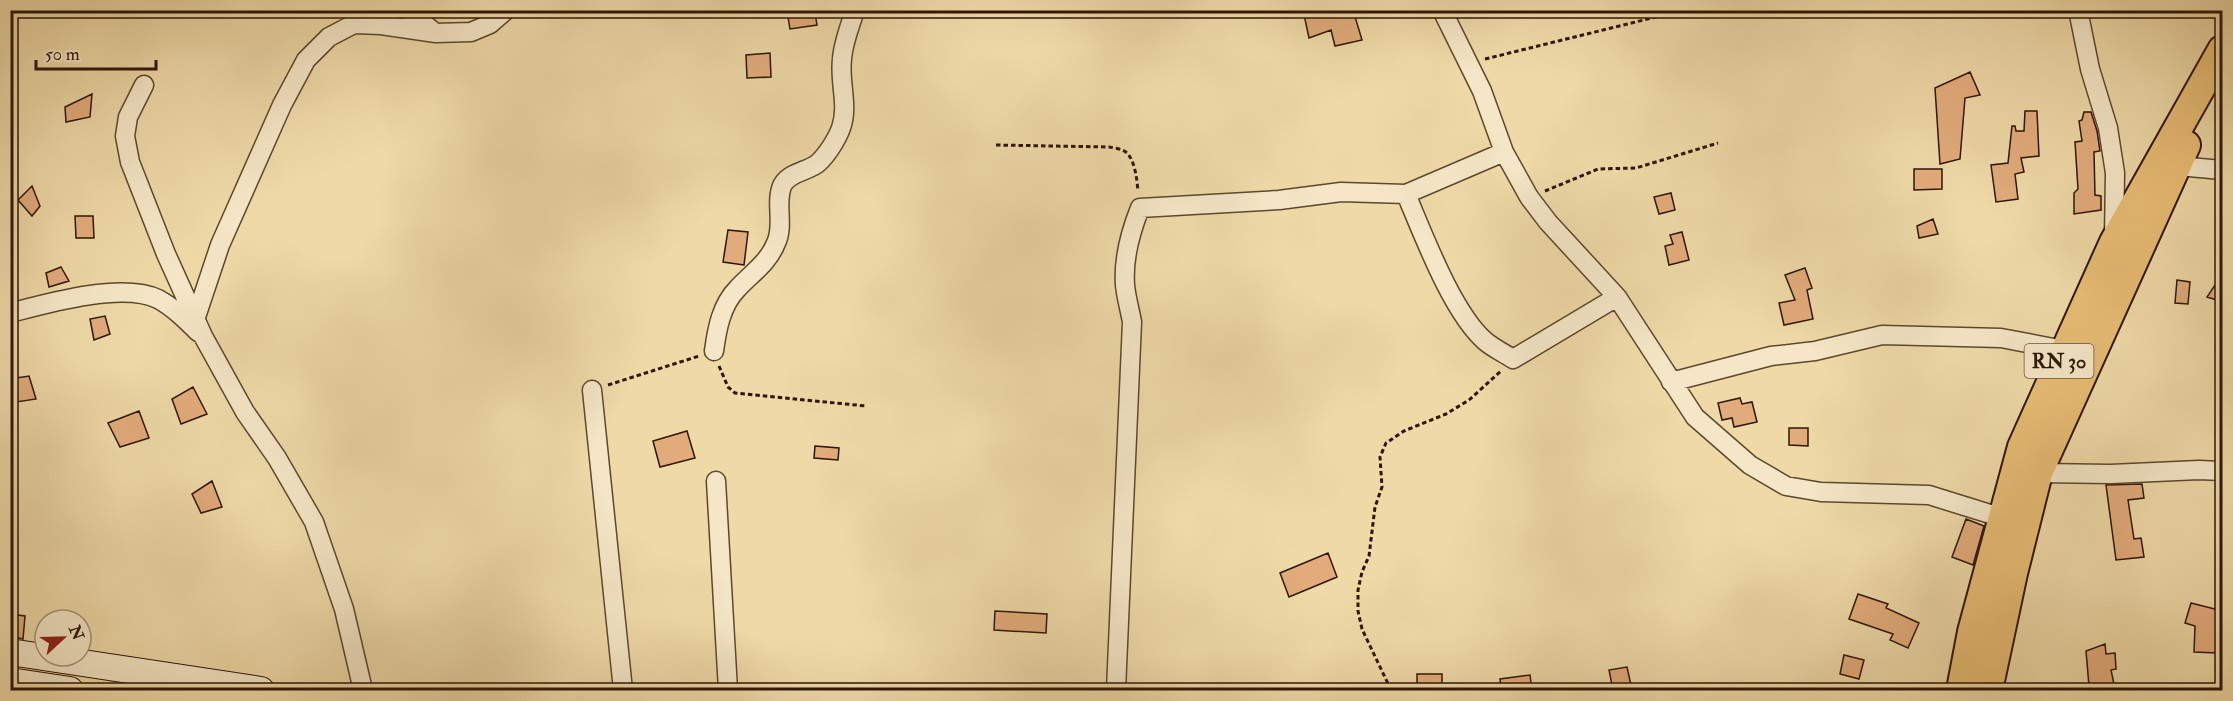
<svg xmlns="http://www.w3.org/2000/svg" width="2233" height="701" font-family="'IM FELL Double Pica',serif">
  <style>
    .building { fill: #e2ab7b; stroke: #2d1604; stroke-width: 1.5 }
    .lines { fill: none; stroke-linecap: round; stroke-linejoin: round }
    .street-casing { stroke: #5d472d; stroke-width: 21 }
    .secondary-casing { stroke: #2d1604; stroke-width: 28 }
    .primary-casing { stroke: #2d1604; stroke-width: 32 }
    .path { stroke: #2d1604; stroke-width: 3; stroke-dasharray: 4.5 3; stroke-linecap: butt }
    .street { stroke: #f4e6c6; stroke-width: 18 }
    .secondary { stroke: #f4e6c6; stroke-width: 26 }
    .primary { stroke: #e7bc74; stroke-width: 28 }
    .labels { text-anchor: middle; stroke-width: 5; stroke-linejoin: round; paint-order: stroke }
    .shield { fill: #f4e6c6; stroke: #69543e; stroke-width: 1.5 }
    .shield-label { font-size: 20px; font-weight: bold; fill: #2d1604 }
  </style>
  <rect width="100%" height="100%" fill="#eed9a7"/>
  <filter id="stains"><feTurbulence type="fractalNoise" baseFrequency=".00333" numOctaves="4"/><feColorMatrix values="0 0 0 0 .2 0 0 0 0 .09 0 0 0 0 .02 0 0 0 .5 -.17"/></filter>
  <radialGradient id="worn" r=".72"><stop offset=".6" stop-color="#630" stop-opacity="0"/><stop offset="1" stop-color="#630" stop-opacity=".3"/></radialGradient>
  <path class="building" d="M1303,10H1353L1362,40L1335,46L1331,30L1309,38Z
    M815,13L817,25L790,29L788,17Z
    M770,53L771,77L747,78L746,55Z
    M1970,72L1980,95L1965,98L1960,159L1940,164L1935,88Z
    M92,94L90,117L66,122L65,107Z
    M2025,111H2037L2039,156L2021,158L2024,172L2015,174L2018,199L1996,202L1991,165L2008,163L2012,126H2015L2016,131H2024Z
    M2084,112H2091L2097,131L2100,151L2094,152L2095,195L2101,196V210L2074,214V193L2078,189L2075,142L2082,141L2079,121L2082,120Z
    M1914,169H1942V189L1914,190Z
    M32,186L40,206L32,216L18,200Z
    M1671,193L1675,210L1659,214L1654,197Z
    M75,216H93L94,238H76Z
    M1933,219L1938,234L1919,238L1917,226Z
    M728,230L748,232L744,265L723,262Z
    M1682,232L1689,260L1669,265L1665,246L1673,244L1670,235Z
    M61,267L69,281L49,287L46,273Z
    M1805,268L1812,288L1807,290L1813,319L1784,325L1779,303L1795,300L1785,275Z
    M2223,273V302L2207,297Z
    M2177,280L2190,282L2188,304L2175,303Z
    M105,316L110,334L94,340L90,319Z
    M29,376L36,399L10,403V379Z
    M193,387L207,414L181,424L172,399Z
    M1740,398L1742,404L1752,402L1757,422L1734,427L1732,418L1722,420L1718,403Z
    M139,411L149,438L120,447L108,423Z
    M1789,428H1808V446L1789,445Z
    M687,431L695,458L660,467L653,441Z
    M815,446L839,448L838,460L814,458Z
    M212,481L222,507L201,513L192,494Z
    M2142,484L2144,498L2128,500L2134,539L2141,538L2144,557L2116,560L2106,485Z
    M1966,519L1984,526L1973,565L1952,557Z
    M1328,553L1337,577L1289,597L1280,573Z
    M1858,594L1888,604L1886,608L1919,623L1908,648L1890,640L1893,634L1849,619Z
    M2191,603L2223,611V635L2218,633L2217,653L2194,652L2195,626L2185,623Z
    M995,611L1047,614L1046,633L994,630Z
    M10,614L25,616L23,639L10,636Z
    M2105,644L2106,654L2115,653L2116,669L2111,670L2114,684L2089,686L2086,651Z
    M1844,655L1864,660L1859,679L1840,674Z
    M1627,667L1632,690H1613L1609,670Z
    M1417,674H1442V690H1417Z
    M1530,675L1532,690H1501L1500,679Z"/>
  <g class="lines">
    <defs>
      <path id="street" d="M407,10L434,32
        M1442,10L1482,91L1504,152L1529,197L1548,222L1617,297L1695,417L1750,465L1786,486L1821,492L1929,495L2003,518
        M2078,10L2090,69L2108,128L2115,173L2114,238
        M144,85L128,117L125,136L130,162L166,254L203,336L245,412L277,458L314,522L344,609L363,690
        M2178,166L2222,170
        M1406,194C1424,236 1452,312 1485,341C1493,348 1504,353 1513,359L1617,297
        M10,313C48,303 122,282 158,299C173,307 186,320 198,332
        M195,320L220,245L282,105L306,60L329,37L354,24L381,25L436,33L471,32L490,24L506,10
        M714,351C717,329 721,305 738,288C752,273 768,263 776,243C785,225 774,201 783,184C790,172 809,171 818,163C827,155 837,139 841,128C849,106 839,82 842,59C843,43 850,26 855,10
        M1671,382L1771,356L1815,351L1882,335L2001,338L2064,350
        M592,390L623,690
        M2038,473L2111,474L2199,470L2222,471
        M716,481L728,690
        M1116,690L1132,322C1130,310 1126,297 1125,285C1123,258 1130,233 1140,208L1279,200L1341,192L1406,194L1504,152"/>
      <path id="secondary" d="M10,652L261,690
        M10,681L70,690"/>
      <path id="primary" d="M1961,690L1972,632L2022,447L2114,242L2222,50
        M1988,690L2013,573L2038,473L2186,145"/>
    </defs>
    <use href="#street" class="street-casing"/>
    <use href="#secondary" class="secondary-casing"/>
    <use href="#primary" class="primary-casing"/>
    <path class="path" d="M1485,59L1660,16
      M996,145L1109,147C1115,148 1123,149 1127,153C1135,161 1137,180 1138,191
      M1545,191L1598,169L1636,168L1718,143
      M719,366L728,387L735,393L866,406
      M608,385L699,356
      M1391,690L1362,629L1358,611V590L1362,572L1369,556L1375,507L1382,487L1380,457L1386,443L1404,431L1446,414L1469,400L1501,371"/>
    <use href="#street" class="street"/>
    <use href="#secondary" class="secondary"/>
    <use href="#primary" class="primary"/>
  </g>
  <g class="labels">
    <rect class="shield" x="2024.5" y="344" width="69" height="34" rx="4.5"/>
    <g class="shield-label">
      <text x="2059" y="368">RN 30</text>
    </g>
  </g>
  <rect width="2233" height="701" fill="none" stroke="#eed9a7" stroke-width="36"/>
  <rect x="12" y="12" width="2209" height="677" fill="none" stroke="#2d1604" stroke-width="3"/>
  <rect x="18" y="18" width="2197" height="665" fill="none" stroke="#2d1604" stroke-width="1.5"/>
  <g transform="translate(63 638) rotate(68)"><circle r="28" fill="#f4e6c6" stroke="#a49378" stroke-width="1.5"/>
  <path d="M0-4.5L10 22L0 15L-10 22Z" fill="#8f2418"/>
  <text y="-9" font-size="16" font-weight="bold" text-anchor="middle" fill="#2d1604">N</text>
  </g>
  <path d="M36 60v9h120v-9" fill="none" stroke="#2d1604" stroke-width="3"/>
  <text x="45" y="60" font-size="18" fill="#2d1604" stroke="#f4e6c6" stroke-width="4.5" paint-order="stroke">50 m</text>
  <rect width="100%" height="100%" filter="url(#stains)"/>
  <rect width="100%" height="100%" fill="url(#worn)"/>
</svg>
